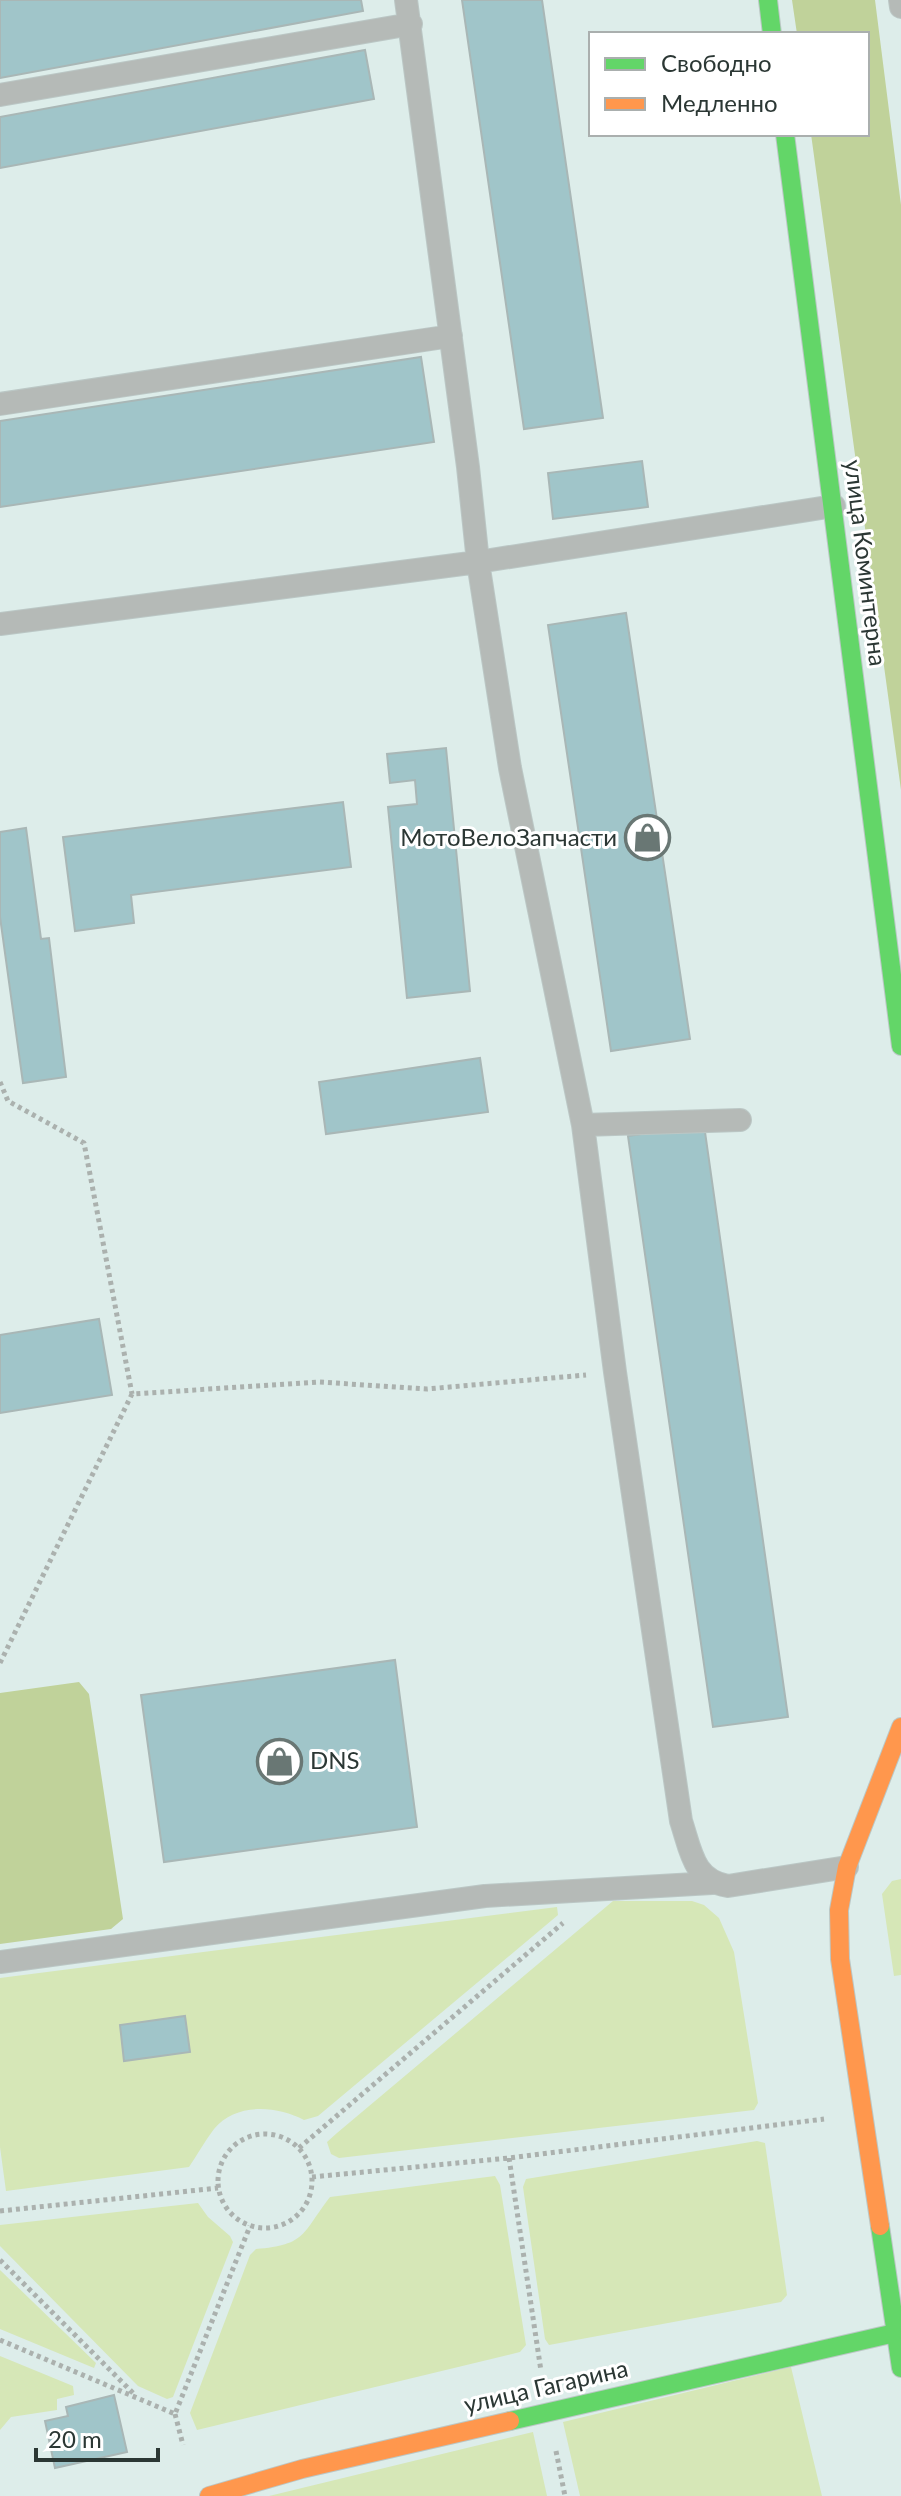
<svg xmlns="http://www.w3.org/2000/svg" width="901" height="2496" font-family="Lato,sans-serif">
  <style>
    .green { fill: #d6e7b7 }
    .forest { fill: #c0d29a }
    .building { fill: #a0c5c9; stroke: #a9b7b6; stroke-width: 2 }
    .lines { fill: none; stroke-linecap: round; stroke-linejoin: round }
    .lane-casing { stroke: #bbc7c5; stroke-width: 24 }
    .fast-casing { stroke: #bbc7c5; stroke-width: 20 }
    .slow-casing { stroke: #bbc7c5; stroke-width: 20 }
    .path { stroke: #abb1ae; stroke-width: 5; stroke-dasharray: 4 4; stroke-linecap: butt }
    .lane { stroke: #b5bab7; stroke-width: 22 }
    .fast { stroke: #63d668; stroke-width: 18 }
    .slow { stroke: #ff974d; stroke-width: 18 }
    .labels { text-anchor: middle; stroke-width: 6; stroke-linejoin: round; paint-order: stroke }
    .street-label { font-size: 24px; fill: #2b3734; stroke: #fff }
    .poi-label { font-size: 24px; fill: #2b3734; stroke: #fff; text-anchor: end }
  </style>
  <rect width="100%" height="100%" fill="#ddedea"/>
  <path class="green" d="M901,1879V1975L894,1976L882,1894L892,1881Z
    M613,1901H692L704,1905L719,1918L734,1952L758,2103L754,2110L339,2158L331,2154L327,2142L337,2133Z
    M557,1907L558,1915L318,2116L304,2120C277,2106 236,2102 214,2129C205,2141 197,2155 189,2167L6,2191L0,2147V1978Z
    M757,2141L765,2143L787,2295L781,2302L549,2345L545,2339L523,2187L526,2179Z
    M495,2176L500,2185L526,2345L520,2352L197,2430L190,2413L250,2255L256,2249C307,2245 302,2233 330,2197Z
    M198,2203L208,2217L230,2236L233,2242L173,2397L167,2399L138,2386L0,2246V2225Z
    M0,2270L96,2363L94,2368L0,2329Z
    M0,2356L73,2386L74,2395L57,2399V2410L11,2417L0,2430Z
    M791,2367L822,2496H580L563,2422Z
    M533,2432L547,2496H269Z"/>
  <path class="forest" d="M792,0H875L901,205V790L811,134H867V34H797Z
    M79,1682L89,1694L123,1919L111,1929L0,1944V1693Z"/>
  <path class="building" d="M0,0H361L363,11L0,78Z
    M462,0H542L603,418L524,429Z
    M365,50L374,99L0,168V117Z
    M421,357L434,442L0,507V421Z
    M642,461L648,507L553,519L548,473Z
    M626,613L690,1039L611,1051L548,625Z
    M446,748L470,991L407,998L388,807L417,804L415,780L390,783L387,754Z
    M343,802L351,867L131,895L134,923L75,931L63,837Z
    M26,828L41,939L49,938L66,1077L23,1083L0,917V832Z
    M480,1058L488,1112L326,1134L319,1082Z
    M704,1125L788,1717L713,1727L628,1136Z
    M99,1319L112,1395L0,1413V1335Z
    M395,1660L417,1827L164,1862L141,1695Z
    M185,2016L190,2052L124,2061L120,2025Z
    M114,2395L127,2452L55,2468L45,2421L68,2416L66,2407Z"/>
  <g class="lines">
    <defs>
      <path id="lane" d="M406,0L468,467L478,562L510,768L583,1125L615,1372L681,1821C691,1851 693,1880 728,1886L847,1867
        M900,0L901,7
        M0,95L411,24
        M0,404L451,336
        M0,624L478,562L834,506
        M583,1125L740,1120
        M0,1962L485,1896L712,1883"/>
      <path id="fast" d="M768,0L772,34
        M785,134L901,1046
        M880,2226L901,2368
        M510,2421L895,2333"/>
      <path id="slow" d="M880,2226L840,1959L839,1910L847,1867L901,1727
        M209,2496L302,2469L510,2421"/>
    </defs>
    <use href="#lane" class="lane-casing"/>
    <use href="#fast" class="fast-casing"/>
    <use href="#slow" class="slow-casing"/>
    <path class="path" d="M0,1082L8,1101L84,1143L132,1394
      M0,1663L132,1394L319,1382L427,1389L586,1375
      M218 2181a47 47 0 1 1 94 0a47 47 0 1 1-94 0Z
      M299,2148L563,1923
      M509,2158L541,2371
      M312,2177L509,2158L824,2119
      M0,2211L218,2188
      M0,2260L135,2395
      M0,2340L175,2414L250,2226
      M175,2414L183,2445
      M556,2451L565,2496"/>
    <use href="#lane" class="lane"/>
    <use href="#fast" class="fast"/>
    <use href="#slow" class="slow"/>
  </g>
  <defs>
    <symbol id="shop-ring" viewBox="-11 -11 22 22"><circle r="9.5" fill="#fff" stroke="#697774" stroke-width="1.5"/><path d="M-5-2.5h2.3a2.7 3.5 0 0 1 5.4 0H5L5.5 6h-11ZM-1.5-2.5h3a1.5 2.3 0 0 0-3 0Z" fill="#697774"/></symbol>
  </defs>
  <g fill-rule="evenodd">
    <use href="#shop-ring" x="622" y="812" width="51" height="51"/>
    <use href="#shop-ring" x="254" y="1736" width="51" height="51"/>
  </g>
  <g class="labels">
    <g class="street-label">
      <text transform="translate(865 563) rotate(83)" y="8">улица Коминтерна</text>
      <text transform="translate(546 2387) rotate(-13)" y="8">улица Гагарина</text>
    </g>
    <g class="poi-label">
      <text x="617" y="846">МотоВелоЗапчасти</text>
      <text x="310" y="1769" text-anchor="start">DNS</text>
    </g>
  </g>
  <rect x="589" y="32" width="280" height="104" fill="#ffffff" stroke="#aaafae" stroke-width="2"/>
  <rect x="605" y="58" width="40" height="12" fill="#63d668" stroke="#aaafae" stroke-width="2"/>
  <text x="661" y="72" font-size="24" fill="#2b3734">Свободно</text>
  <rect x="605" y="98" width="40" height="12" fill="#ff974d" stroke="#aaafae" stroke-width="2"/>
  <text x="661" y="112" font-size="24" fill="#2b3734">Медленно</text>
  <path d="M36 2448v12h122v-12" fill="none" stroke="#2b3734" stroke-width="4"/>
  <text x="48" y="2448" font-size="24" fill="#2b3734" stroke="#ffffff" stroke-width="6" paint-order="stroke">20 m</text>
</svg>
